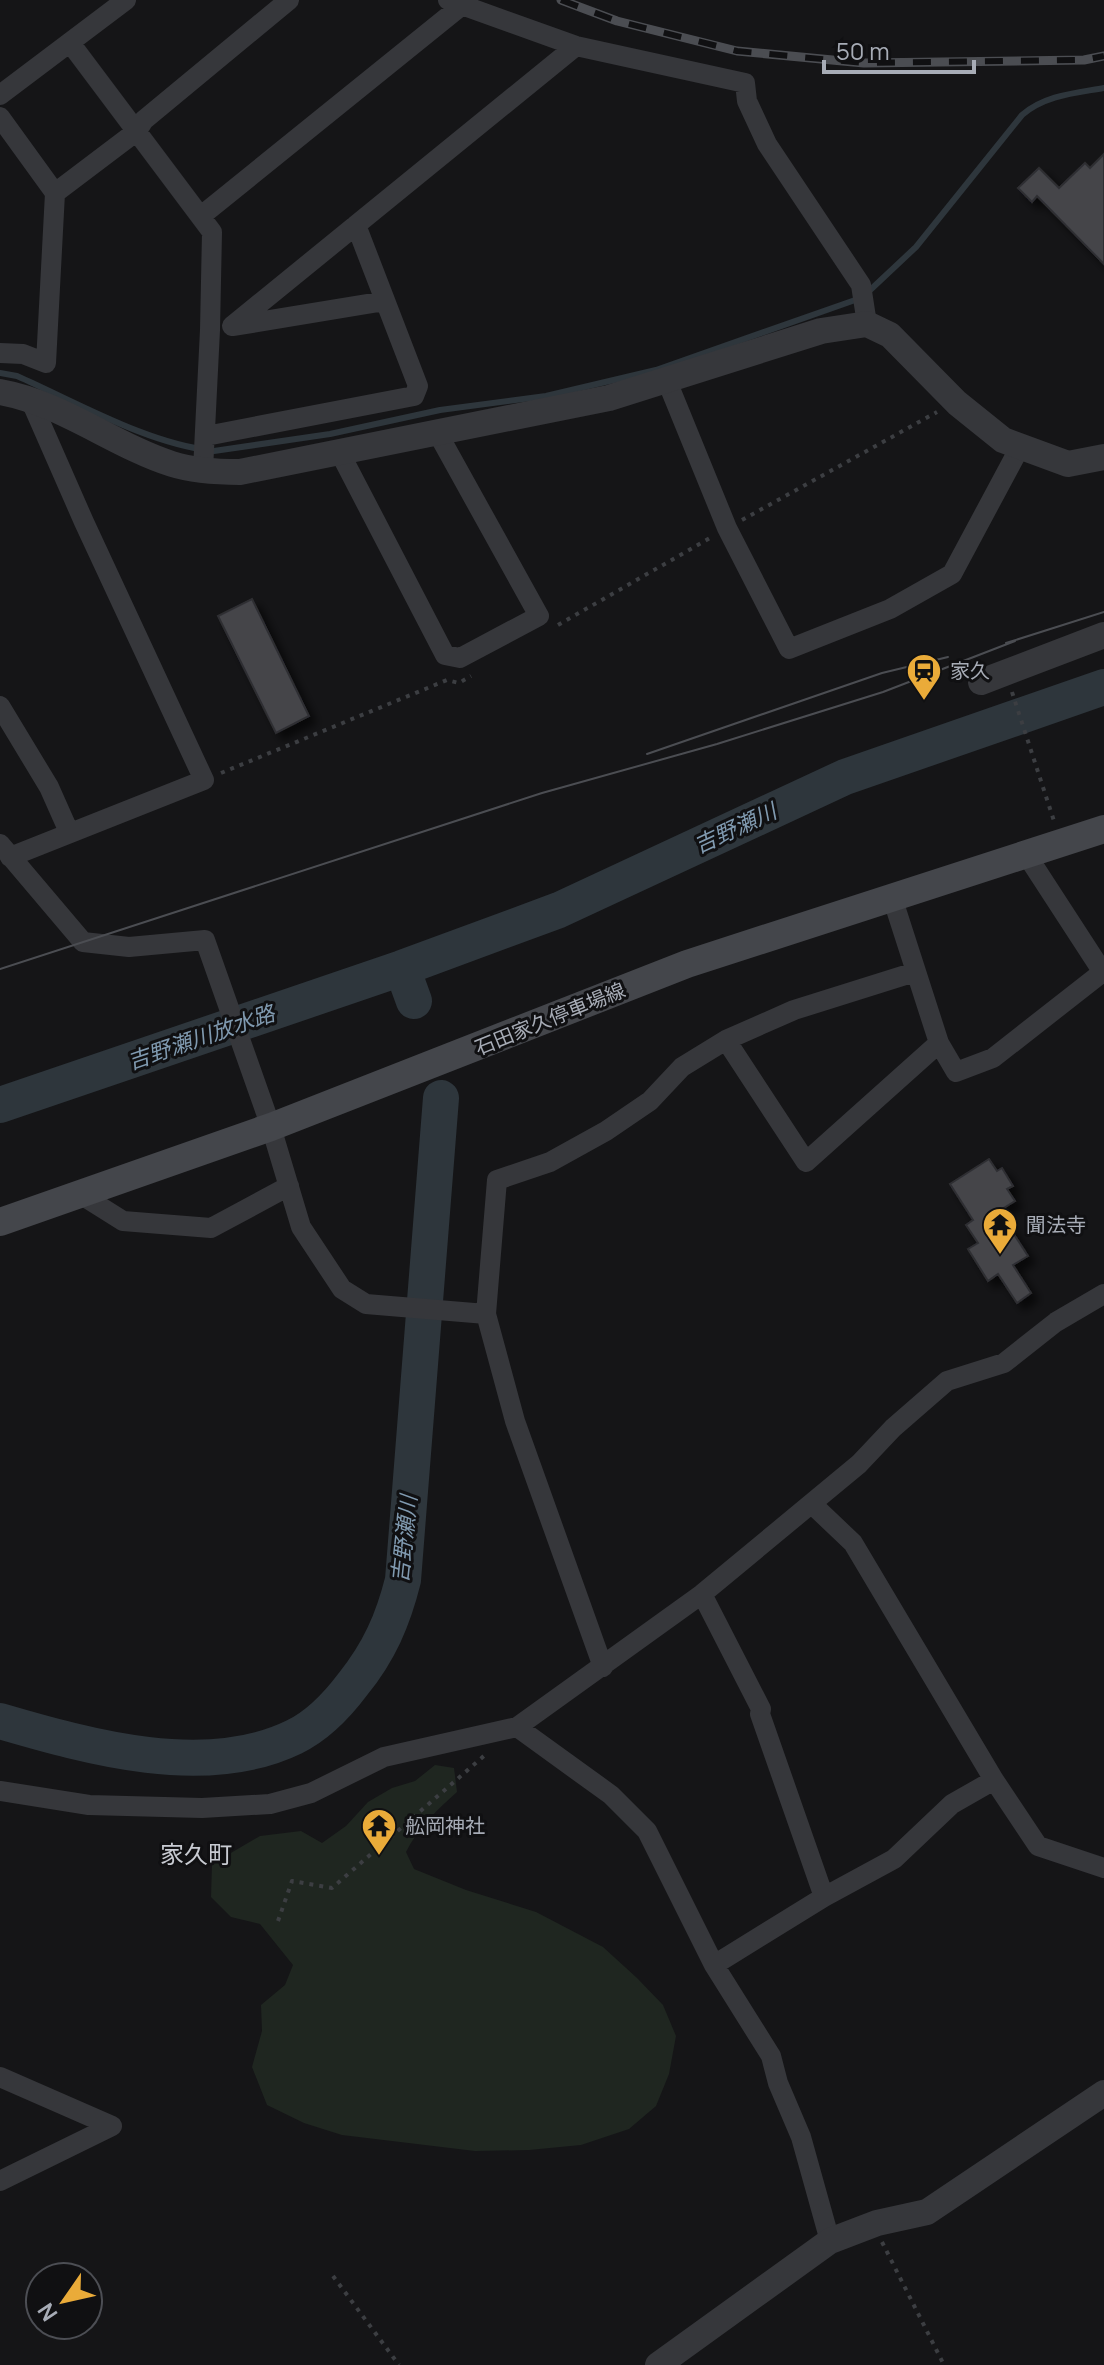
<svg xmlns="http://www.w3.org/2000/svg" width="1104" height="2365" font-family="Manrope,'Noto Sans JP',sans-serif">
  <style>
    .green { fill: #1f2620 }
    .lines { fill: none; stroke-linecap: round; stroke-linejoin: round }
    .stream { stroke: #2e363c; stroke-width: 6 }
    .river { stroke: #2e363c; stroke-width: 36 }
    .building { fill: #44454a; stroke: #2f2f33; stroke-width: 2; filter: url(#shadow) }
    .path { stroke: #3c3e42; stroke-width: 4; stroke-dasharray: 4 6; stroke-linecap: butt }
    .minor { stroke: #36373b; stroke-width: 20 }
    .tertiary { stroke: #36373b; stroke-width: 26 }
    .secondary { stroke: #44464b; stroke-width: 28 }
    .tram { stroke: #4b4d52; stroke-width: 2 }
    .rail-casing { stroke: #4b4d52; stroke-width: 9 }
    .rail { stroke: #101012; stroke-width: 6; stroke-dasharray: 18; stroke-linecap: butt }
    .labels { text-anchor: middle; stroke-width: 6; stroke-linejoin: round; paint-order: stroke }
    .poi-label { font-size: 20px; fill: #a7acb6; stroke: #101012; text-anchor: start }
    .street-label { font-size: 20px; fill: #a7acb6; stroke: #101012 }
    .water-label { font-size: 22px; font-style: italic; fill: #809ab0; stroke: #101012 }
    .quarter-label { font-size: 24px; fill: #c8cbd2; stroke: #101012 }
  </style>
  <defs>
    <filter id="shadow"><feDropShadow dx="7" dy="7" stdDeviation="4" flood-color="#0009"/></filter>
  </defs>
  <rect width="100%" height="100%" fill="#151517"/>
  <path class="green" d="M435,1765L454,1768L457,1792C437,1810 418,1828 406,1852L414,1869L466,1890L536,1912L603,1947L637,1978L663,2005L676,2036L669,2074L656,2106L629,2129L581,2145L529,2150L475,2151L342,2135L304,2123L267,2105L252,2067L262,2031L261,2005L285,1985L293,1965L260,1924L231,1917L211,1897L212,1864L260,1836L301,1831L322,1843L346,1826L368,1802L392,1788L415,1781Z"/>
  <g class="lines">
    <path class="stream" d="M867,293L916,247L1022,115C1045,95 1076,93 1104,88
      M0,373L17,376C78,403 148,444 214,451L330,434L440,410L546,396L656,370L858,299"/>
    <path class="river" d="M414,1001L402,968L559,910L845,777L1104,687
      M0,1105L402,968
      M0,1721C89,1747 206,1780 294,1737C317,1726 338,1704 353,1684C379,1652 393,1620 403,1580L441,1098"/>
  </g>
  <path class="building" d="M1104,154V264L1037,196L1032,202L1018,188L1039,168L1059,188L1085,163L1090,168Z
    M252,599L309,716L276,733L218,616Z
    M989,1159L997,1171L1002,1168L1013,1186L1007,1189L1015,1201L999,1211L1028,1256L1013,1265L1031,1293L1017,1303L998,1274L988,1281L968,1249L978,1243L966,1225L973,1220L950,1184Z"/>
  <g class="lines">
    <path class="path" d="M742,520L937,412
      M558,625L710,538
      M1012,692L1054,821
      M221,773L447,680L459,683L471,676
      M278,1921L292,1881L332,1888L485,1755
      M882,2242L944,2365
      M333,2276L399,2365"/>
    <path class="minor" d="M448,0L576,46L745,83L747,101L767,144L861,285L867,324
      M71,44L212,232L210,330L203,470
      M0,95L126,0
      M0,117L55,193L46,363L23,354L0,353
      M55,193L137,131L144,120L289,0
      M201,216L461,6
      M232,326L576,46
      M234,326L385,301
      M667,381L727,528L789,649L890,609L952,574L1020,447
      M206,436L414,396L418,386L356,225
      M340,453L445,655L460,658L539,616L437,432
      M0,706L49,787L69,832
      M0,844L83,942L129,947L205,940L271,1127L301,1227L342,1289L366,1304L486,1314
      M1026,854L1104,974
      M10,857L204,780L84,522L30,399
      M892,897L939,1043L956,1072L993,1058L1104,971
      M726,1040L806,1162L939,1043
      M80,1194L123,1221L211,1228L289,1186
      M812,1504L853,1543L994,1780L1038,1846L1104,1868
      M702,1594L761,1709L760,1714L824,1897
      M603,1667L515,1421L486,1314L497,1180L550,1162L606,1131L650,1101L682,1067L726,1040L794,1010L915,972
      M517,1727L611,1795L647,1831L714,1965L771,2056L778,2083L801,2137L830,2241
      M0,1791L89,1805L202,1808L270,1804L311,1793L384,1757L517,1727L702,1594L859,1464L893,1428L947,1381L1004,1363L1056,1322L1104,1294
      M714,1965L824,1897L894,1859L952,1804L994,1780
      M0,2077L112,2126L0,2181"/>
    <path class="tertiary" d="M0,392C62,403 113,445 172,464C194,471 218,472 240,472L609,398L821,331L867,324L890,335L957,403L1003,440L1068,464L1104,457
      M981,682L1104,635
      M658,2365L830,2241L877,2223L927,2212L1104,2093"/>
    <path class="secondary" d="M0,1222L271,1127L687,964L1104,829"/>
    <path class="tram" d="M1006,643L1104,612
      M647,754L882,673L948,657
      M0,969L542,793L717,744L883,692L1015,641"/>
    <defs>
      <path id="rail" d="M561,0L617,21L737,51L864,63L1084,60L1104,56"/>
    </defs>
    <use href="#rail" class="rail-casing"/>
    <use href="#rail" class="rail"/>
  </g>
  <defs>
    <symbol id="station-pin" viewBox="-11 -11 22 30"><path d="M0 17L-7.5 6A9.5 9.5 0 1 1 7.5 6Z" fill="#eaab39" stroke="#101012"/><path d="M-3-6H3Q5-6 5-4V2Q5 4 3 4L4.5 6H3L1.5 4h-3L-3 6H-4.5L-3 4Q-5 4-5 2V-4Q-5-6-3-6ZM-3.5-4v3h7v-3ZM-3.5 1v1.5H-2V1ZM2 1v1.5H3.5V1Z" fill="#111"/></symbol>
    <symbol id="temple-pin" viewBox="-11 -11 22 30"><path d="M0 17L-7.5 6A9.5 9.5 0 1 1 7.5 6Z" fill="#eaab39" stroke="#101012"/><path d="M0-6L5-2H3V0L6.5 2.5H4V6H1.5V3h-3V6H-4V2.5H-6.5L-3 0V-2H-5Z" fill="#111"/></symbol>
  </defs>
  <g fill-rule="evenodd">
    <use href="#station-pin" x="904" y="651" width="40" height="54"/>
    <use href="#temple-pin" x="980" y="1205" width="40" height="54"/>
    <use href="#temple-pin" x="359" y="1806" width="40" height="54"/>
  </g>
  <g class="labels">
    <g class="poi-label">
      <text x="950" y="678">家久</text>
      <text x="1026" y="1232">聞法寺</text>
      <text x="405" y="1833">舩岡神社</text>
    </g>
    <g class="street-label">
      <text transform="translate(550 1019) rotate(-22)" y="7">石田家久停車場線</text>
    </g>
    <g class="water-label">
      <text transform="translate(735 828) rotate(-25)" y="8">吉野瀬川</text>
      <text transform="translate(201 1037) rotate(-19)" y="8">吉野瀬川放水路</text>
      <text transform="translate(404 1539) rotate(-84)" y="8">吉野瀬川</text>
    </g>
    <g class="quarter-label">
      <text x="196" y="1863">家久町</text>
    </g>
  </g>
  <g transform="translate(64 2301) rotate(236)"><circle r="38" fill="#101012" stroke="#4c4e54" stroke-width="2"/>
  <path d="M0-6L14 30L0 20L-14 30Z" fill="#eaab39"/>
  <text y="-12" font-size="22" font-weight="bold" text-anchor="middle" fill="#a7acb6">N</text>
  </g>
  <path d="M824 60v12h150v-12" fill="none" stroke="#a7acb6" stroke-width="4"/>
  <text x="836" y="60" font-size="24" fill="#a7acb6" stroke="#101012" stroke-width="6" paint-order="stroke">50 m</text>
</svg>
